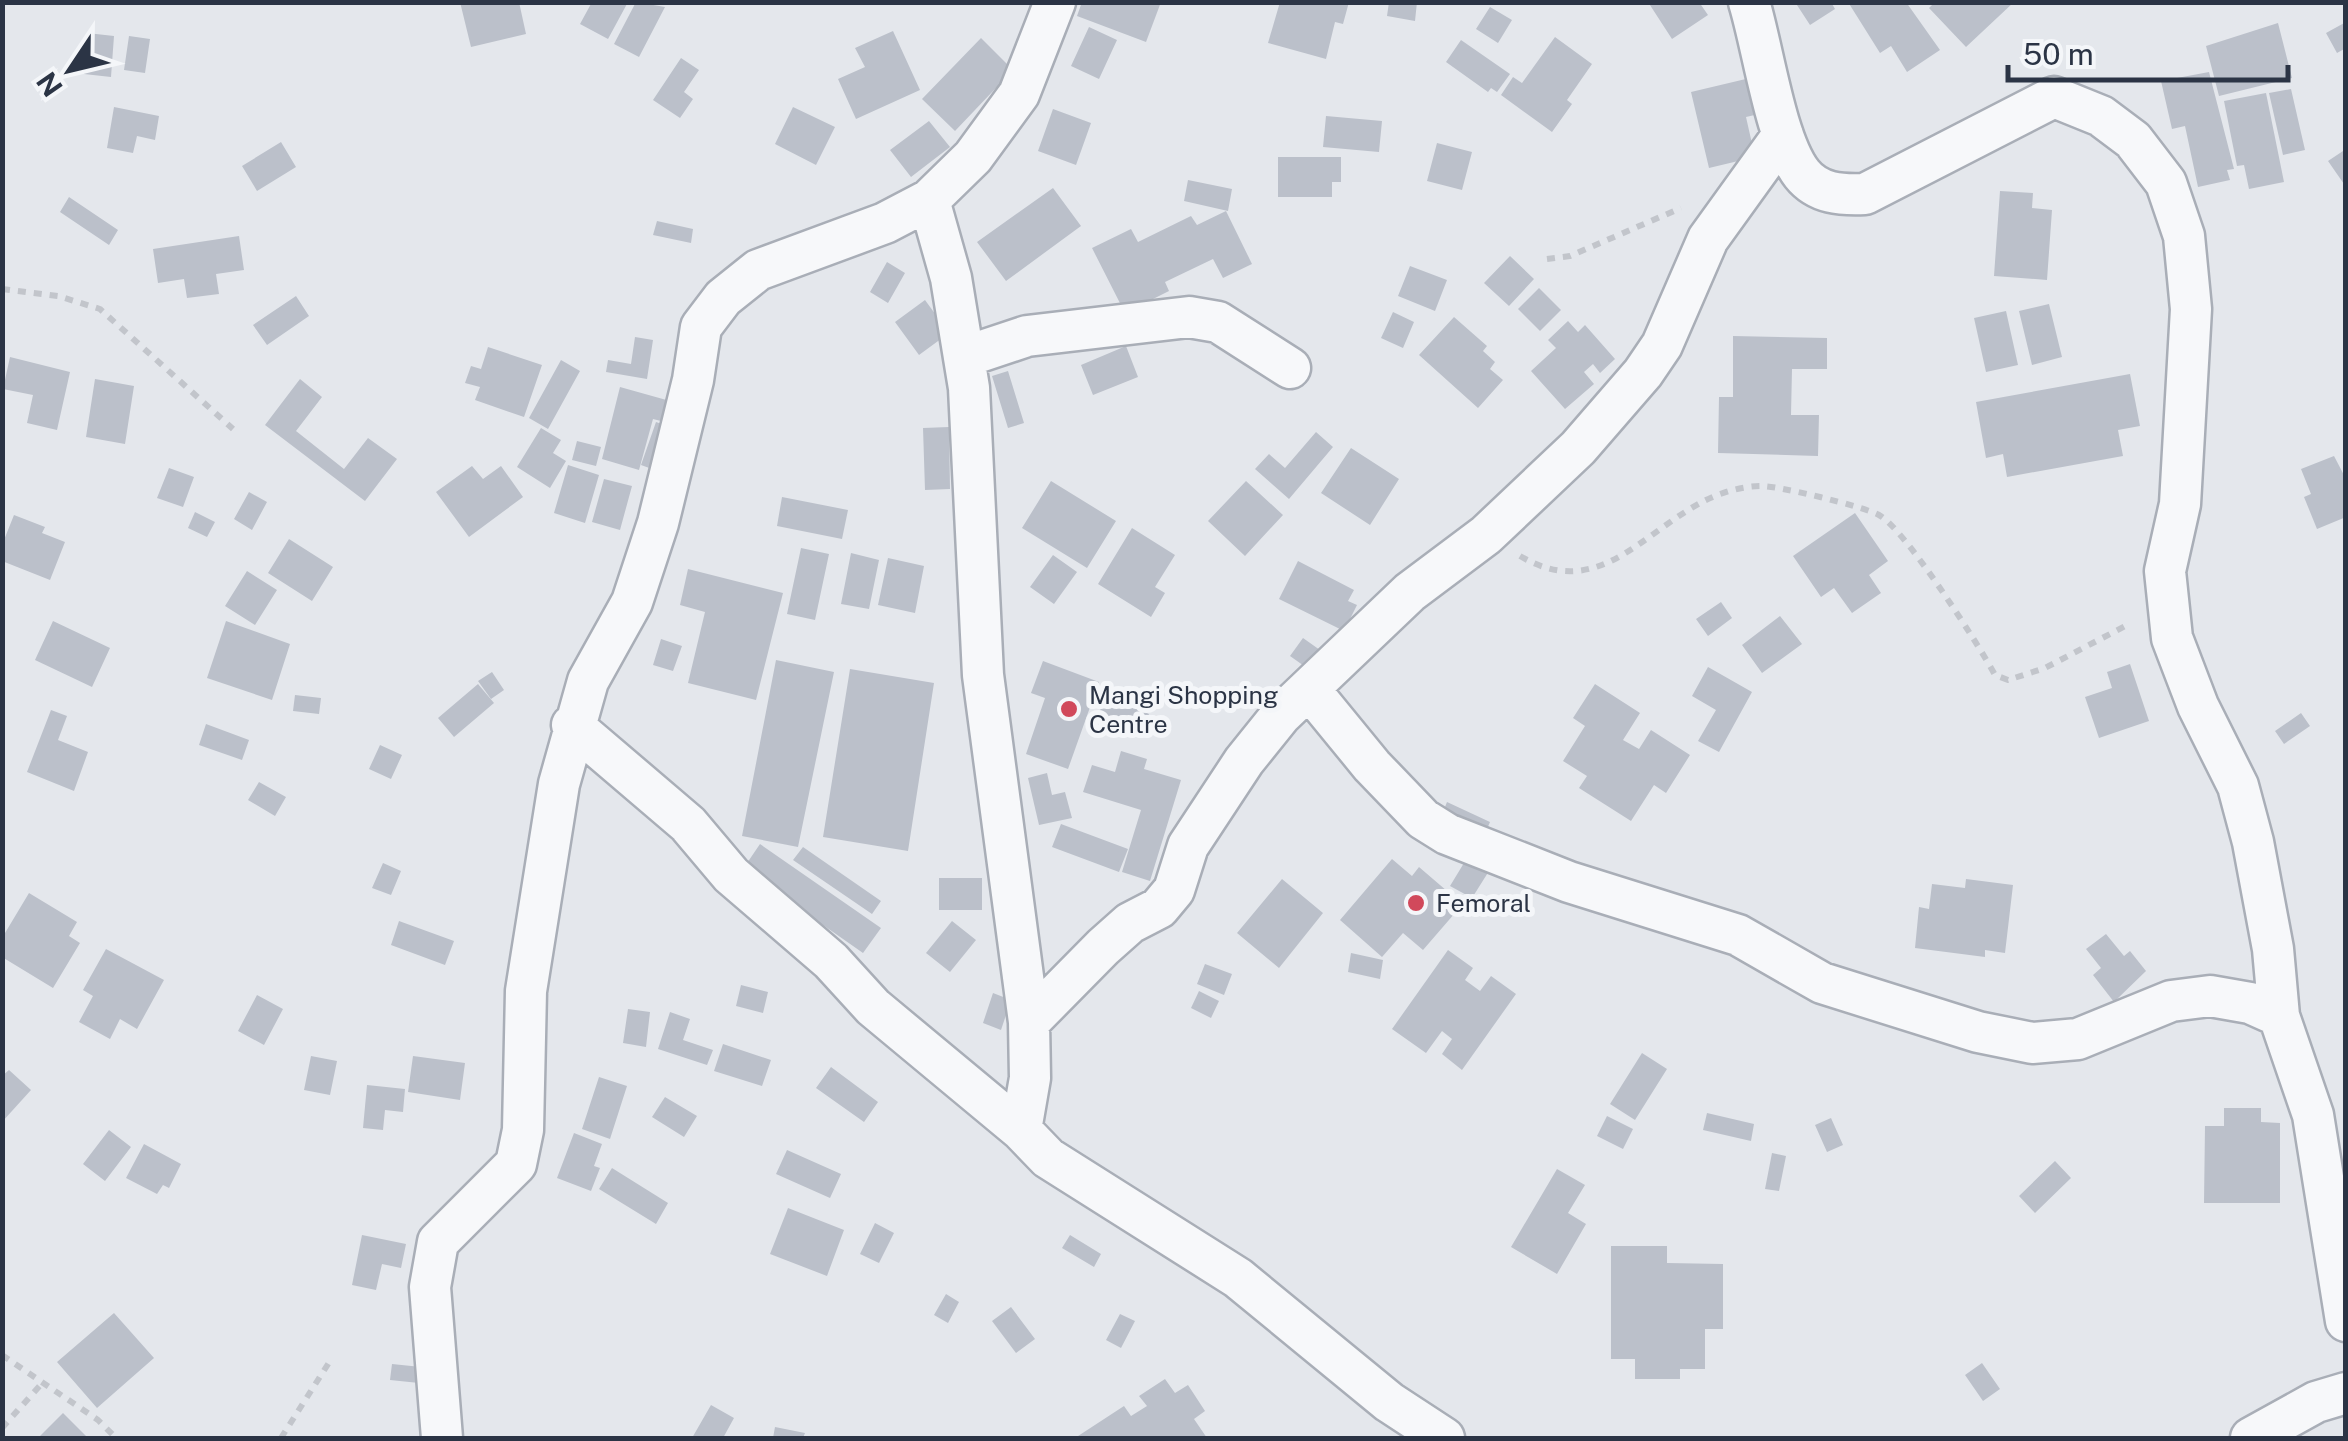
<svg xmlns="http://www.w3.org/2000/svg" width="2348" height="1441" font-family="'Public Sans',sans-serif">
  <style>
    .building { fill: #bbc0ca }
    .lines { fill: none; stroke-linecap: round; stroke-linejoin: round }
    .minor-casing { stroke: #a9aeb7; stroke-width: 45 }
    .path { stroke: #c2c5cb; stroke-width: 6; stroke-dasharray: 8 8; stroke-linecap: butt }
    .minor { stroke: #f7f8fa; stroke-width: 40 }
    .poi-dot { fill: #d1495b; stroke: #f4f6f9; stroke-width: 4 }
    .labels { text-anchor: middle; stroke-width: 10; stroke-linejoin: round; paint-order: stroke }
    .poi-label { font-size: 25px; fill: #2b3445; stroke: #f4f6f9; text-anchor: start }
  </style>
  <rect width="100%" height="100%" fill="#e4e7ec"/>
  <path class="building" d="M460,2H519L526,34L471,47Z
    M592,2H628L608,39L580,24Z
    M636,2L665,7L639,57L614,44Z
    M1082,2H1161L1146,42L1077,16Z
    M1280,2H1349L1343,24L1335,22L1326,59L1268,43Z
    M1389,2H1417L1415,21L1387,16Z
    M1648,2H1699L1708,15L1672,39Z
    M1795,2H1831L1835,9L1810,25Z
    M1848,2H1906L1940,50L1907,72L1891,46L1880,53Z
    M1935,2L1956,4L2014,2L1966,47L1929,8Z
    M1490,7L1512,20L1498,43L1476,29Z
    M2346,22V48L2337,53L2326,33Z
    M2278,23L2292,78L2219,96L2206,46Z
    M1089,27L1117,40L1099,79L1071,66Z
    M893,31L920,90L856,119L838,79L865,67L855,48Z
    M87,33L114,36L111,77L84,74Z
    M129,36L150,39L145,73L124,70Z
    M1555,37L1592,64L1567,100L1572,104L1552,132L1501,95L1513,77L1522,83Z
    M981,38L1013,70L955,131L922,99Z
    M1461,40L1510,74L1497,92L1491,88L1488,92L1446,62Z
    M681,58L699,70L684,92L693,99L680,118L653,100Z
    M2209,72L2234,169L2227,170L2230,180L2198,187L2185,126L2172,129L2161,81Z
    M1750,78L1759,114L1746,117L1755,157L1709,168L1691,92Z
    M2291,89L2305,150L2283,155L2269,93Z
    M2266,93L2284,182L2249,189L2244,165L2237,166L2224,101Z
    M114,107L159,116L155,140L137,136L133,153L107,148Z
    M793,107L835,127L816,165L775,144Z
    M1053,109L1091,123L1076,165L1038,151Z
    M1326,116L1382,121L1379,152L1323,147Z
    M929,121L950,147L911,177L890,150Z
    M281,142L296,167L257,191L242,166Z
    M1437,143L1472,152L1462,190L1427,181Z
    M2346,149V187L2328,161Z
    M1278,157H1341V182H1332V197H1278Z
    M1188,180L1232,189L1228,211L1184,201Z
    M1053,188L1081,226L1006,281L977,242Z
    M2000,191L2033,193L2032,208L2052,210L2047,280L1994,276Z
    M69,197L118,230L109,245L60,212Z
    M1226,211L1252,264L1223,278L1213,259L1165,282L1169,291L1125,313L1092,248L1131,229L1138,242L1191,216L1197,225Z
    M657,221L693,229L691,243L653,235Z
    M239,236L244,270L216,274L219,294L187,298L184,279L158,283L153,249Z
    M1510,256L1534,279L1509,306L1484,283Z
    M887,262L905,273L888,303L870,292Z
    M1410,266L1447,280L1435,311L1398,296Z
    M1539,288L1561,310L1540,331L1518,309Z
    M296,296L309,316L267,345L253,325Z
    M925,300L949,333L919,355L895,322Z
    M2049,304L2062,357L2032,365L2019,311Z
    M2006,311L2018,365L1986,372L1974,318Z
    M1393,312L1414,322L1403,348L1381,338Z
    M1454,317L1487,346L1483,351L1495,362L1490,369L1503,380L1478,408L1419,355Z
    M1568,321L1578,332L1585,325L1615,359L1600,373L1593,364L1584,372L1594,384L1565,409L1531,371L1556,348L1548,340Z
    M1733,336L1827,338V369H1792L1791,415H1819L1818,456L1718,453L1719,397H1733Z
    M635,337L653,340L647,379L606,372L608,360L631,364Z
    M1126,346L1138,377L1093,395L1081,365Z
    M488,347L542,365L524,417L475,400L480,387L465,383L471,366L481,369Z
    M10,357L70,372L57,430L27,423L33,395L3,389Z
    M561,360L580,371L548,429L529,418Z
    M1008,371L1024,423L1008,428L992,376Z
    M2130,374L2140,426L2118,430L2123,456L2007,477L2003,454L1986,458L1976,402Z
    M95,379L134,386L125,444L86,437Z
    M300,379L322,397L296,431L344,469L368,438L397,459L365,501L265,425Z
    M620,387L670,401L665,422L653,419L639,470L602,459Z
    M656,422L679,430L663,473L641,465Z
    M949,427L950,489L925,490L923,428Z
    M541,428L561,440L553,453L566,461L550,488L517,467Z
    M1316,432L1333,447L1289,499L1255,469L1269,454L1285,468Z
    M577,441L601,447L596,466L572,460Z
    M1351,448L1399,479L1370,525L1321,493Z
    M2334,456L2346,479V517L2317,529L2304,497L2311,494L2301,469Z
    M568,465L599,475L585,523L554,513Z
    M472,466L483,479L501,466L523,497L469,537L436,492Z
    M169,468L194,477L183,507L157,498Z
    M604,479L632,486L620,530L592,522Z
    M1051,481L1116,521L1087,568L1022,528Z
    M1246,481L1283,515L1245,556L1208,521Z
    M249,492L267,502L252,530L234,519Z
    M782,497L848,510L842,539L777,526Z
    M195,512L215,522L207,537L188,528Z
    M1855,513L1888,561L1869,575L1881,593L1852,613L1834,588L1821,597L1793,556Z
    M14,515L45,527L42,533L65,542L50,580L2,561V545Z
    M1132,528L1175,555L1155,587L1165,593L1151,617L1098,584Z
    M289,539L333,567L312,601L268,573Z
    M801,548L829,554L815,620L787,614Z
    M851,553L879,560L869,609L841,604Z
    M1053,555L1077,572L1054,604L1030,587Z
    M888,558L924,566L915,613L878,605Z
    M1298,561L1354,590L1348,601L1357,605L1344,631L1279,599Z
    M688,569L783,593L756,700L688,683L705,612L680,605Z
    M247,571L277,590L255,625L225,606Z
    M1721,602L1732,618L1708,636L1696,619Z
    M1780,616L1802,644L1762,673L1742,645Z
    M53,621L110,648L92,687L35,660Z
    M226,621L290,644L272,700L207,678Z
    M1303,638L1327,655L1314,673L1290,656Z
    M661,639L682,646L673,671L653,665Z
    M776,660L834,672L798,847L742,836Z
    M1043,661L1099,682L1068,769L1026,754L1045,698L1031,693Z
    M2130,664L2149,721L2099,738L2085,697L2112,688L2107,672Z
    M1708,667L1752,692L1719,752L1698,741L1716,710L1692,696Z
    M850,669L934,683L908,851L823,837Z
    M492,672L504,690L491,699L478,681Z
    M478,684L494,703L454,737L438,718Z
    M1595,684L1640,713L1623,740L1639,749L1651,730L1690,755L1666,793L1654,785L1631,821L1579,788L1587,776L1563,761L1585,726L1573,718Z
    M295,695L321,698L319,714L293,711Z
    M1107,695L1149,714L1140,735L1097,717Z
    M51,710L67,716L58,740L88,752L74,791L27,772Z
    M2301,713L2310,726L2284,744L2275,731Z
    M206,724L249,740L242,760L199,745Z
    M380,745L402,755L391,779L369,769Z
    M1121,751L1147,759L1144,769L1181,780L1150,881L1122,872L1141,810L1083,792L1092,765L1115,772Z
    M1047,773L1052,795L1065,792L1072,818L1039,825L1028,778Z
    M259,782L286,797L275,816L248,800Z
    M1447,802L1490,822L1484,836L1441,817Z
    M1061,824L1128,849L1119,872L1052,847Z
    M760,844L881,928L863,953L743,869Z
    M803,847L881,901L872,914L793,860Z
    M1467,858L1489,871L1472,898L1450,886Z
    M1392,859L1412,876L1419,867L1447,891L1439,900L1455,913L1423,950L1403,933L1382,957L1340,920Z
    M383,863L401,871L391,895L372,888Z
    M939,878H982V910H939Z
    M1282,879L1323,913L1279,968L1237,933Z
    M1966,879L2013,885L2005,953L1985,950V957L1915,948L1919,907L1929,909L1932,884L1965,888Z
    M29,893L77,922L69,936L80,943L53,988L2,957V938Z
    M399,921L454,941L445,965L391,945Z
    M952,921L976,940L950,972L926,953Z
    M2106,934L2124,956L2130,951L2146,971L2114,1002L2093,975L2101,968L2086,949Z
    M106,949L164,980L137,1029L120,1019L110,1039L79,1022L93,996L83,990Z
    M1448,950L1473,968L1465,980L1480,991L1491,976L1516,994L1462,1070L1442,1054L1452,1039L1442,1031L1426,1053L1392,1029Z
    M1351,953L1383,960L1380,979L1348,972Z
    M1205,964L1232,974L1224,995L1197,984Z
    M741,985L768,992L763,1013L736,1006Z
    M1199,991L1219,1001L1211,1018L1191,1008Z
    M993,993L1011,1000L1001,1030L983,1023Z
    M257,995L283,1009L264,1045L238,1031Z
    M628,1009L650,1012L646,1047L623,1043Z
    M670,1012L690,1019L683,1040L713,1050L707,1065L658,1049Z
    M723,1044L771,1060L762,1086L714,1071Z
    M1642,1053L1667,1069L1635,1120L1610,1104Z
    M311,1056L337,1061L330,1095L304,1090Z
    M413,1056L465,1063L460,1100L408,1092Z
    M831,1067L878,1102L864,1122L816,1088Z
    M9,1070L31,1090L2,1122V1076Z
    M599,1077L627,1086L610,1139L582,1129Z
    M367,1085L405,1089L403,1112L385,1110L383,1130L363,1128Z
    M665,1097L697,1116L684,1137L652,1117Z
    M2224,1108H2261V1122L2280,1123V1203H2204L2205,1126H2224Z
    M1707,1113L1754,1124L1751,1141L1703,1130Z
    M1607,1116L1633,1129L1623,1149L1597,1136Z
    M1831,1118L1843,1145L1827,1152L1815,1125Z
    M109,1130L131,1147L105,1181L83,1164Z
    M574,1133L602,1144L594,1166L600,1168L591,1191L557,1178Z
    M144,1144L181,1164L169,1188L163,1185L157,1194L126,1178Z
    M787,1150L841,1174L830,1198L776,1174Z
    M1772,1153L1786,1156L1779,1191L1765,1189Z
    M2055,1161L2071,1178L2035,1213L2019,1196Z
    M612,1168L668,1203L656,1224L599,1189Z
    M1557,1169L1585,1185L1568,1213L1586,1224L1557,1274L1511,1247Z
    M788,1208L844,1230L827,1276L770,1254Z
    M875,1223L894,1233L879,1263L860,1254Z
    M362,1235L406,1244L401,1268L382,1264L376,1290L352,1285Z
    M1070,1235L1101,1254L1094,1267L1062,1248Z
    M1611,1246H1667V1263L1723,1264V1329H1705V1369H1680V1379H1635V1359H1611Z
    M946,1294L959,1302L948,1323L934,1315Z
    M1011,1307L1035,1339L1016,1353L992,1321Z
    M114,1313L154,1358L97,1408L57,1362Z
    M1120,1314L1135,1321L1121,1348L1106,1340Z
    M1982,1363L2000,1389L1983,1401L1965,1375Z
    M392,1364L421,1367L419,1383L390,1380Z
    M1165,1379L1175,1393L1188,1385L1205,1411L1194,1419L1207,1438H1075L1124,1406L1131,1416L1147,1406L1139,1396Z
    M711,1405L734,1418L723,1438H692Z
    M63,1413L88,1438H38Z
    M775,1427L805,1433L803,1438H773Z"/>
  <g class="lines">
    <defs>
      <path id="minor" d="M1749,2C1763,47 1775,140 1802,174C1818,194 1841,195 1865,194L2054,97L2101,116L2133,140L2166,183L2184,236L2191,309L2180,504L2165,571L2172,638L2198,706L2238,786L2253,842L2273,949L2279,1016L2313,1115L2346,1321
        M929,200L951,278L969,388L983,675L1029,1022L1030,1078L1021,1130
        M964,357L1027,336L1189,317L1218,322L1290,368
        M1309,689L1372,766L1423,819L1447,834L1569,882L1738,935L1822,983L1978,1032L2032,1043L2078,1039L2171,1001L2210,996L2250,1003L2279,1016
        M572,725L688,824L731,875L831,961L873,1007L1021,1130L1048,1158L1238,1278L1389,1402L1444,1438
        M1029,1022L1103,947L1130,923L1159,908L1174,890L1188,846L1244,761L1281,715L1410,592L1486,535L1578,448L1643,373L1662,345L1708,239L1783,135
        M442,1438L430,1287L438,1242L516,1164L523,1130L526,991L559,784L588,681L632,602L658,523L693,380L701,327L723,298L758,270L885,223L929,200L973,157L1019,94L1055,2
        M2251,1438L2316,1402L2346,1393"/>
    </defs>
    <use href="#minor" class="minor-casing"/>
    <path class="path" d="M1547,259L1570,256L1681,208
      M2,289L58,296L100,309L233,429
      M1520,556C1596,601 1640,535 1702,502C1719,493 1742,486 1761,486C1779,486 1862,506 1879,515C1904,528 1979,645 1995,675L2008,680L2045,668L2131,623
      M2,1355L98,1420L116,1438
      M2,1428L44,1381
      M281,1438L330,1361"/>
    <use href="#minor" class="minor"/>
  </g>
  <g class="poi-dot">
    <circle cx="1069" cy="709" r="10"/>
    <circle cx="1416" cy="903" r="10"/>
  </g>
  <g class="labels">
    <g class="poi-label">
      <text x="1089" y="704">Mangi Shopping<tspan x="1089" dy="29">Centre</tspan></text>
      <text x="1436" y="912">Femoral</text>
    </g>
  </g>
  <rect width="2348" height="1441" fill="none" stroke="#2b3445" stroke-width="10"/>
  <g transform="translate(70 70) rotate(235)" stroke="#f4f6f9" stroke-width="8" paint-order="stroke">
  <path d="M0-8L18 38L0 25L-18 38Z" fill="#2b3445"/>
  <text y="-15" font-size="28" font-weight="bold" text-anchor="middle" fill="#2b3445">N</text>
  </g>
  <path d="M2008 65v15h280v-15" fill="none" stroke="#2b3445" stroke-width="5"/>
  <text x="2023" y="65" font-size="30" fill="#2b3445" stroke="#f4f6f9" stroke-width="8" paint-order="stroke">50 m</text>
</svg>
